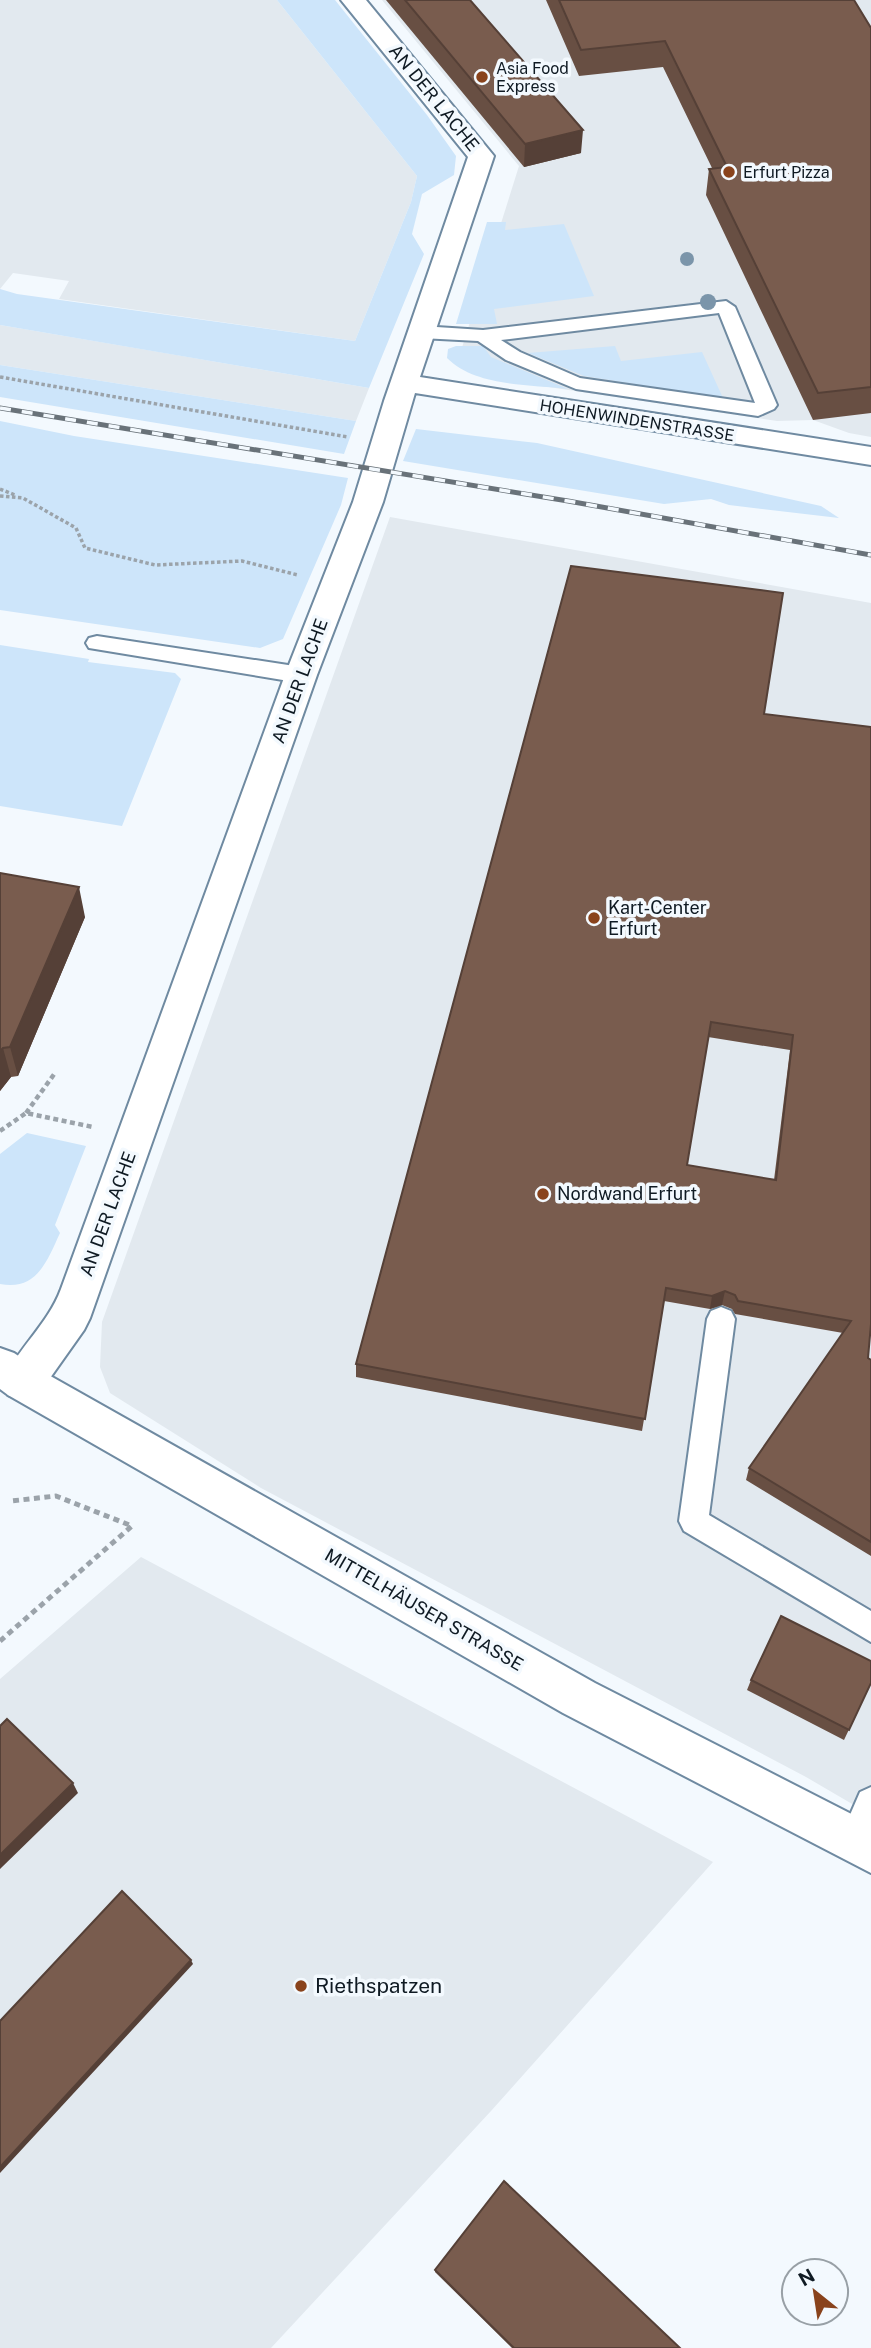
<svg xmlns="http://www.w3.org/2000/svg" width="871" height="2348" font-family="'Public Sans',sans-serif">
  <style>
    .built { fill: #e2e9ef }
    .green { fill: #cde5fa }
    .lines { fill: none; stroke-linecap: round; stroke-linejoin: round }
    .lane-casing { stroke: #6f8aa1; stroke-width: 4 }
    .street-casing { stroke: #6f8aa1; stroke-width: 4 }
    .secondary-casing { stroke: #6f8aa1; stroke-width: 4 }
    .path-far2 { stroke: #9ba3aa; stroke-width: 3.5; stroke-dasharray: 3.5 2.5; stroke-linecap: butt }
    .path-far1 { stroke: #9ba3aa; stroke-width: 4.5; stroke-dasharray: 5 3.5; stroke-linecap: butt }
    .path { stroke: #9ba3aa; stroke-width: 5; stroke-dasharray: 6 4.5; stroke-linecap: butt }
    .lane { fill: #fff; fill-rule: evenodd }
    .street { fill: #fff; fill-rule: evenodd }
    .secondary { fill: #fff; fill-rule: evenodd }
    .rail-casing { stroke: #697279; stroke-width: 5 }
    .rail { stroke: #f3f9fe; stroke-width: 3.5; stroke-dasharray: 11; stroke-linecap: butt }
    .tree { fill: #7b95aa }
    .wall { fill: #684f43; fill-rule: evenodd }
    .shaded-wall { fill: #554037 }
    .building { fill: #795c4e; stroke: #554037; stroke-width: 2; fill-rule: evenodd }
    .poi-dot { fill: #89431c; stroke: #f3f9fe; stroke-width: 2.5 }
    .labels { text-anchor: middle; stroke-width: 7; stroke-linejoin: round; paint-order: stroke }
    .far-poi-label { font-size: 16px; fill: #0f1a23; stroke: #f3f9fe; text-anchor: start }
    .far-street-label { font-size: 16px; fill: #0f1a23; stroke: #f3f9fe }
    .street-label { font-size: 18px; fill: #0f1a23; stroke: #f3f9fe }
    .poi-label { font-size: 18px; fill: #0f1a23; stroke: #f3f9fe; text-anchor: start }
    .near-poi-label { font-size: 21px; fill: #0f1a23; stroke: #f3f9fe; text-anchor: start }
  </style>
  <rect width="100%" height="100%" fill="#f3f9fe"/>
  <path class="built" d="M0,0H277L417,176L411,202L355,341L59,299L69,281L13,273L0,289Z
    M382,0H871V437L849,433L813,420L777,421L495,379L459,357L519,166Z
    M0,325L159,352L369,388L356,421L0,365Z
    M390,517L871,603V1815L806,1777L261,1488L110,1393L100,1367L102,1322Z
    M141,1557L713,1862L491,2111L271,2348H0V1679Z"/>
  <path class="green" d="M277,0H335L427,115L456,156L454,175L422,194L412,234L424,254L369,388L0,325V289L17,294L355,341L411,202L417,176Z
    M487,222H506L505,230L564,224L594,296L494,309L497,324H456Z
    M456,346H483L491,357L568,389C529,384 476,387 447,358L448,349Z
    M615,346L621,361L702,352L723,398L584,376L528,353Z
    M0,365L356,421L344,454L0,397Z
    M0,421L74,436L348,478L341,505L283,639L260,648L0,610Z
    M416,429L537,443L821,506L839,518L729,505L711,499L664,504L403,461Z
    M0,645L89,659L88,662L175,673L181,679L122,826L0,806Z
    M27,1133L86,1146L55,1225L60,1233C47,1261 37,1291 0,1284V1154Z"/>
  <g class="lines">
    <defs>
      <path id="lane" d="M726,301L735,307L777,405L774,409L758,416L576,389L506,360L478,341L421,338L411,332L421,326L483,330ZM719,313L755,403L580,378L520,352L501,340Z
        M97,636L301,667L309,670L312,675L309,680L301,683L89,648L86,643L89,638Z
        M721,1307L731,1311L735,1319L709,1515L871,1611V1642L684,1531L679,1521L707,1319L711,1311Z
        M871,1787V1840L866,1851L855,1856L844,1851L839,1840L860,1792Z"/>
      <path id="street" d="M341,0H366L494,156L420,377L871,447V465L415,393L383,502L317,675L90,1318L84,1330L38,1395L23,1400L8,1395L2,1382C18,1348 48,1324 61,1289L285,675L353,502L384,401L468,157Z"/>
      <path id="secondary" d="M0,1348L14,1353L38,1369L595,1683L871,1824V1873L563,1713L8,1395L0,1389Z"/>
    </defs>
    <use href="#lane" class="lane-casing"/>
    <use href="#street" class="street-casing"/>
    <use href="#secondary" class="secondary-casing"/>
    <path class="path-far2" d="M0,377L348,437
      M0,489L15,495
      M0,496L23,498L76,528L85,548L155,565L242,561L298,575"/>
    <path class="path-far1" d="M26,1113L55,1073
      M0,1131L26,1113L93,1127"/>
    <path class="path" d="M0,1641L132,1526L56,1496L11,1501"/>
    <use href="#lane" class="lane"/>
    <use href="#street" class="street"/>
    <use href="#secondary" class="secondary"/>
    <defs>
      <path id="rail" d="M0,408L568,501L871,555"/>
    </defs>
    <use href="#rail" class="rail-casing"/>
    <use href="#rail" class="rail"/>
  </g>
  <g class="tree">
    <circle cx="687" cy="259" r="7"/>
    <circle cx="708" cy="302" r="8"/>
  </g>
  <path class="wall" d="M386,0H470L581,153L524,167Z
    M546,0H854L871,28V413L813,420L706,195L709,169L712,168L663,67L579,76Z
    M764,714L868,1358L871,1360V1556L746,1480L749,1468L843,1333L735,1314L732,1309L722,1305L710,1309L664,1301L642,1431L356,1377V1364ZM708,1037L790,1050L774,1180L687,1165Z
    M0,873L85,917L18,1076L11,1077L0,1091Z
    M751,1680L871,1683L844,1740L747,1690Z
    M435,2270L680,2348H512L435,2272Z"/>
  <path class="shaded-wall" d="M583,130L581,153L524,167L525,144Z
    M79,887L85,917L18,1076L10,1047Z
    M3,1048L11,1077L0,1091V1051Z
    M725,1291L722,1305L710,1309L712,1296Z
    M73,1783L78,1793L0,1869V1855Z
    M191,1960L193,1964L0,2173V2167Z"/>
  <path class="building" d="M405,0H470L583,130L525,144Z
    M559,0H854L871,28V387L818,393L709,169L727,167L665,41L581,50Z
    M571,566L783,593L764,714L871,727V1324L868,1358L871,1360V1542L749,1468L851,1321L738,1301L735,1295L725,1291L712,1296L666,1288L645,1419L356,1364ZM711,1022L793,1035L776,1180L687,1165Z
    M0,873L79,887L10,1047L3,1048L0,1051Z
    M781,1616L871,1661V1683L849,1730L751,1680Z
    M7,1719L73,1783L0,1855V1726Z
    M122,1891L191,1960L0,2167V2021Z
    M504,2181L680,2348H514L435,2270Z"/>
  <g class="poi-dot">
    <circle cx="482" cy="77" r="7"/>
    <circle cx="729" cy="172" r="7"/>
    <circle cx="594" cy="918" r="7"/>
    <circle cx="543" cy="1194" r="7"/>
    <circle cx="301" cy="1986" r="7"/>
  </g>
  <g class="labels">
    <g class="far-poi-label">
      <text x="496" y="74">Asia Food<tspan x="496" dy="18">Express</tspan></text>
      <text x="743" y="178">Erfurt Pizza</text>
    </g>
    <g class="far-street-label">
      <text transform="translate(637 420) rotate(9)" y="6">HOHENWINDENSTRASSE</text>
    </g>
    <g class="street-label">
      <text transform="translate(434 98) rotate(51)" y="6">AN DER LACHE</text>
      <text transform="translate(300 681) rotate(-70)" y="6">AN DER LACHE</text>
      <text transform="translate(108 1214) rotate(-70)" y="6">AN DER LACHE</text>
      <text transform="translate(424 1610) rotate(30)" y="6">MITTELHÄUSER STRASSE</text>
    </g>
    <g class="poi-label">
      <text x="608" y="914">Kart-Center<tspan x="608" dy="21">Erfurt</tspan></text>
      <text x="557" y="1200">Nordwand Erfurt</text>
    </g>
    <g class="near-poi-label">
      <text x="315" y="1993">Riethspatzen</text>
    </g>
  </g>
  <g transform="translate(815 2292) rotate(330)"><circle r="33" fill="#f3f9fe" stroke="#98a0a6" stroke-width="2"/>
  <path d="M0-5L12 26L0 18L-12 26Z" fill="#89431c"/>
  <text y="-10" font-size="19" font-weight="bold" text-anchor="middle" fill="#0f1a23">N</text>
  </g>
</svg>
